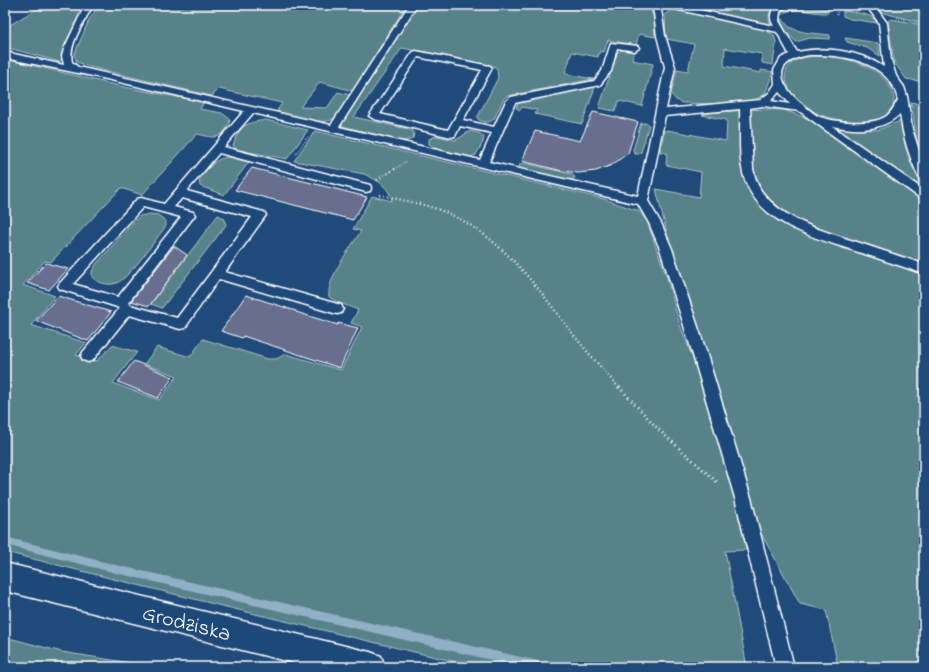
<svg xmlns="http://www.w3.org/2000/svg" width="929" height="672" font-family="'Indie Flower',sans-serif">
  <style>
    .green { fill: #598289; stroke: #acc0c4 }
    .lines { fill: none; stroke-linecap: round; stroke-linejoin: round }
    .stream { fill: #8fb0c5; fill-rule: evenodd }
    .building { fill: #676e8d; stroke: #fff }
    .service-casing { stroke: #fff; stroke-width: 3 }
    .secondary-casing { stroke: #fff; stroke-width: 3 }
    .path-far2 { stroke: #fff; stroke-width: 2; stroke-dasharray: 0.5 2; stroke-linecap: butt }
    .path-far1 { stroke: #fff; stroke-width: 2.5; stroke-dasharray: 1 3; stroke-linecap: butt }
    .path { stroke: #fff; stroke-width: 3; stroke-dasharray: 1 3.5; stroke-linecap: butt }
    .service { fill: #1f4a7a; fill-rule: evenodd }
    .secondary { fill: #1f4a7a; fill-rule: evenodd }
    .labels { text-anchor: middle; stroke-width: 3; stroke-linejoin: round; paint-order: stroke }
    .near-street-label { font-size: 22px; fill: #fff; stroke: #1f4a7a }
  </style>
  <rect width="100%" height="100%" fill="#1f4a7a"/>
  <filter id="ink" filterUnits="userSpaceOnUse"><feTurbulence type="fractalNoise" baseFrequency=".025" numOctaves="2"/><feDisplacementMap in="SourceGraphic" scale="8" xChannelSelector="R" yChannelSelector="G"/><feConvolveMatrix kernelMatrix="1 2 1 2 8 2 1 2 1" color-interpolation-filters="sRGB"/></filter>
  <g filter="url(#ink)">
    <path class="green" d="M43,5H86L60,62L5,47V28Z
      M99,5H406L353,91L320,82L300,107L327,108L338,92L350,95C345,102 339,116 331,120C320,125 288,115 277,111L282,103L219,89L212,96L90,67L77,62L74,55L89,20Z
      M417,5H646C656,14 654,24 655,37L639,34L636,45L608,40L604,52L600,51L598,57L572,52L565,74L593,79L507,96L504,98L494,119C489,124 484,122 479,120L477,118L498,78L497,69L494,66L402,48L354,117L412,130L414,133L413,138L410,140L401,141L342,126L341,122Z
      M680,5H774C769,12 768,16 770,24H766Z
      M874,5H924V23L879,12Z
      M794,6L828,9V13C814,14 798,7 785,12L783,15L780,14L782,10Z
      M673,9H681L763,29L774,35L776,42L773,65L762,63V54L725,48L724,66L761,73V70L773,72L765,94L755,100L738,104H714L682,103L676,100L671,94L677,69L688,71L694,44L666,39L665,14Z
      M843,11C853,13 872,12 877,23L850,19L843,16Z
      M780,19H783C789,34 816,33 830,35V39L810,38L796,42L785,30Z
      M891,19L924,25V82L906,79L894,62L888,21Z
      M845,38L878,43L880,56L867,48L847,42Z
      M624,50L634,52L632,60L653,64L642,106L619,101L615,111L599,108L617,53L619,51Z
      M817,56C832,56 850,59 864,65C904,83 907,125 855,122C837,121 818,116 803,105C793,97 777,76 791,64C797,58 808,57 817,56Z
      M5,59L124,87L204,102L200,109L222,113L230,119C230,124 227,127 225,131C217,141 208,136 197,134L142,195L121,188L51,262L45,261L23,285L55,296L31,325L86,343L76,355L97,361L112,345L137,352L113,383L159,400L177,376L144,364L157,347L190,357L203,339L268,359H276L286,354L341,370L362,327L351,323L358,310L337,302L329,297C326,279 351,247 361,231L353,229L372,196L392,201C389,186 377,180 364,174L294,161L315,131L604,199L639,211L647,221L667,278L680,325L701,379L741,520L746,550L725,551L747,667H477L226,607L5,552Z
      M595,87L582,124L535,114L537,110L522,107L520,110L516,108L518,103L522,101Z
      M911,102L924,105V164L917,142Z
      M764,109L784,110L809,119L924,200V266L809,227L786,214L767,199L757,186L753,170L750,110Z
      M743,110L747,183L780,218L924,272V667H838L826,610L800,604L758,528L679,282L656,189L699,197L701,172L666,165L667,153L660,152L664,131L667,130L726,141L727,120L702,115L709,113Z
      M266,120L308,130L287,159L238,150L233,146C240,125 245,123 266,120Z
      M900,121C904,144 909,166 923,185L920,186L917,184L839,130L838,128L878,130Z
      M641,123H645L649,125L641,152L639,154H635L633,150Z
      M470,131L479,133L484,137L483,142L476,155L471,157L436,149L429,144V139L436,136L456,140Z
      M229,157L249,162L224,195L200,186L199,180C208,169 214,158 229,157Z
      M524,163L571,174L575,177L574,179L568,180L522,169L519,167L520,164Z
      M150,214L158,215L166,221V226C156,239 131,276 117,283C109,286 97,283 92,277V271L97,263L135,220L140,216Z
      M218,215L224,218L226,225L162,308L151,304Z
      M5,637L62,652L156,667H5Z"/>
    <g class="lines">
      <path class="stream" d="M5,537L116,565L542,662L545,664L547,667H521L116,573L5,545Z"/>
    </g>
    <path class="building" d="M593,112L638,122L628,153L612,165L596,171L578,173L562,171L522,161L535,131L580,141Z
      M252,168L367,197L353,220L235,190Z
      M174,246L187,255L149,306L131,301Z
      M46,263L68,269L49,290L27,283Z
      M246,295L296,311V312L338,325V323L358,328L340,368L243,336L242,338L221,331Z
      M58,296L111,312L88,341L36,321Z
      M134,361L173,377L158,398L118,382Z"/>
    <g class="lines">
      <defs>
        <path id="service" d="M85,5H93C85,21 68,44 72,62L78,67L331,125L409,5H417L339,127L480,160L492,133L460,126L455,136L451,137L374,119L369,116L413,52L416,51L490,66L492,68L463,120L494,127L506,101L511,97L594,81L602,71L611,43L638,46L639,48L635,51L617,48L611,71L600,85L515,103L489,162L638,196L665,67L657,36L654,13L651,5H659L661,9L665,36L675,67L666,109L760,100L769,93L775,84L774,70L781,58L789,54L777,32L666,7L662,5H677L774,26C769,18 770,12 777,5H786L780,12L779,21L797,52C825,46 859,50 884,67L879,23L866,5H874L887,23L891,60L896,76L904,87L907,96L912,129L924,166V181L920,180L919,177C909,157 903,136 900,114C881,132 856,131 832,126L924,190V199L920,198L799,111L763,106L750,108L753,169C755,177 757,185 762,192C784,221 824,231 857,242C880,250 902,257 924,264V274C901,266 878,258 855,251C817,238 765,226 747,185C737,162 741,134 740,109L665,116L648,201L661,223L672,249L704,345L751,498L794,667H776L735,498L690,345L660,249L649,223L638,204L253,113L224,147L370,185L371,188L370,191L366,192L219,153L187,191L260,211L264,212L266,215L225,272L341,305L343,309L341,313L337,314L219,279L185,328L180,329L129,315L93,360L88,362L83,360L81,356L83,352L119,309L117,307L60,289L58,286L60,283L137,199L141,198L164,204L244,111L102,78L5,58V52L64,65L62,56L64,49ZM809,55C843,54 890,61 898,100C894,107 891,113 885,117C870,126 835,122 820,117C815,115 811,111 807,108C783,90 765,63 809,55ZM418,57L482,70L448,130L380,114ZM779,92L790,104L771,101ZM182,198L252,217L177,318L130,305L128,303L195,215L193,212L174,207ZM143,207L181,217L118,297L73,284Z"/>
        <path id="secondary" d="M5,563L370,652L381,656L385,667H310L5,591Z"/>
      </defs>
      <use href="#service" class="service-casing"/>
      <use href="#secondary" class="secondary-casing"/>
      <path class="path-far2" d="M814,5L837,9
        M837,15V9L857,12
        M897,18L924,24
        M296,154L308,137
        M395,169L407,161"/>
      <path class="path-far1" d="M377,180L396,168
        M380,195C406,201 432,205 456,217C505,242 537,287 570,330C585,350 603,369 619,388"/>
      <path class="path" d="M619,387L659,430L718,483"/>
      <use href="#service" class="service"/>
      <use href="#secondary" class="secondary"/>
    </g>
  </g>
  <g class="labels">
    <g class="near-street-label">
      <text transform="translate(187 622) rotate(14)" y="8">Grodziska</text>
    </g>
  </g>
  <rect width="929" height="672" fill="none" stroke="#1f4a7a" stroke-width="20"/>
  <rect x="10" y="10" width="909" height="652" fill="none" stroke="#fff" stroke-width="1.5" filter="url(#ink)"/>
</svg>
